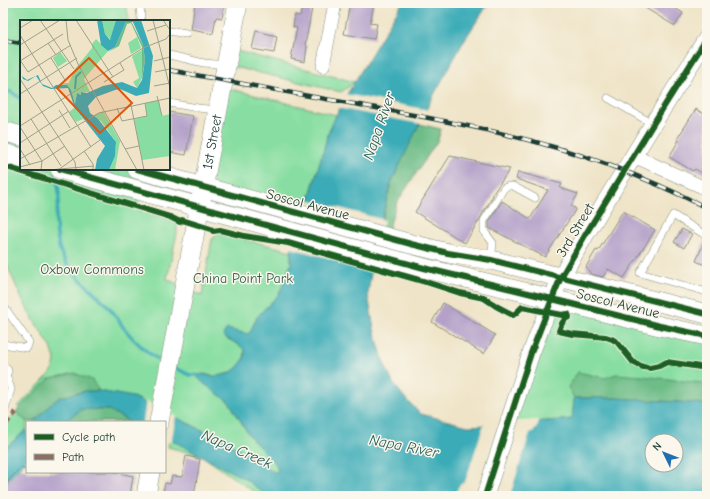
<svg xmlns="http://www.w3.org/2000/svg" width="710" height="499" font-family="'Comic Neue',sans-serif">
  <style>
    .green { fill: #88dea2; stroke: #548e6b }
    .forest { fill: #6ebd88; stroke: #467d5e }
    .water { fill: #3bacb7; stroke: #2d7476; fill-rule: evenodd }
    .pier { fill: #efe4c7 }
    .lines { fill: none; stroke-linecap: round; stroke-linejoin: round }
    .stream { stroke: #3bacb7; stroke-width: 3.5 }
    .building { fill: #b4a0c9 }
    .service-casing { stroke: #87907e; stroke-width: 8 }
    .minor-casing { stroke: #87907e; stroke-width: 14 }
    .tertiary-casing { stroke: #87907e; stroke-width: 18 }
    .secondary-casing { stroke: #87907e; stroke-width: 20 }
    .service { stroke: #fff; stroke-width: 7 }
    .minor { stroke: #fff; stroke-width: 13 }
    .tertiary { stroke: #fff; stroke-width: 17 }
    .secondary { stroke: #fff; stroke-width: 19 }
    .rail-casing { stroke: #1f3d34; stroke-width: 4.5 }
    .rail { stroke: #fbf7ec; stroke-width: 3; stroke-dasharray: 9; stroke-linecap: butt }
    .quiet { stroke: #8d6e63; stroke-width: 5; stroke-dasharray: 10 5; stroke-linecap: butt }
    .cycleway-casing { stroke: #fbf7ec; stroke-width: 8 }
    .cycleway { stroke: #1b5e20; stroke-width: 6 }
    .labels { text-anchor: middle; stroke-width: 3; stroke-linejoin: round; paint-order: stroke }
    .street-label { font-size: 14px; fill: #1f3d34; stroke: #fbf7ec }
    .park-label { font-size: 14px; fill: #345d4a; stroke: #fbf7ec }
    .water-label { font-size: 15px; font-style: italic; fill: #275e5b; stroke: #fbf7ec }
    .inset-river { fill: none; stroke: #3bacb7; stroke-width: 2 }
    .inset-road { fill: none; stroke: #9ca18c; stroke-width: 1 }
    .view { fill: #de580e; fill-opacity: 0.15; stroke: #de580e; stroke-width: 2 }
    .inset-edge { fill: none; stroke: #1f3d34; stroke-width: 2 }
  </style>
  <rect width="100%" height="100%" fill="#fbf7ec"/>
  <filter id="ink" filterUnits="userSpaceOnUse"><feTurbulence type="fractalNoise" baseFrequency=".025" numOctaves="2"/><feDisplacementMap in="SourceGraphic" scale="8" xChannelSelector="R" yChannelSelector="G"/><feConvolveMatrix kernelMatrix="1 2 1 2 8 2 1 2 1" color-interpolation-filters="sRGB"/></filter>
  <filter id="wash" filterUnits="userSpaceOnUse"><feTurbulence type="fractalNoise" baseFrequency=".012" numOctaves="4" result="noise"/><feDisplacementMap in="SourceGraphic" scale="16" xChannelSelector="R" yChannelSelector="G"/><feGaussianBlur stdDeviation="0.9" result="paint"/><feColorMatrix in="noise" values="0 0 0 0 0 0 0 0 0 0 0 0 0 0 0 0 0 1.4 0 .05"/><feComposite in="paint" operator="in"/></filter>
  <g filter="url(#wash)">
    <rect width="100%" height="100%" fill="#efe4c7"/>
    <path class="green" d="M3,3H124L128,13L129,21H21V169H133L140,211L175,221L177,227V233L167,279L202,296L212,239L220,233L291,251V264L279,294L257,317L249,334L240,333L226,338L239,345L245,351C244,354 244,358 243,361C238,369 226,376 217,376C212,376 208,375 204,374L221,395L229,402L249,435L268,457L276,464L278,471L275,472L272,471L246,453L223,440L133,397L99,391H85L52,403L34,422H31L18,406L51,373L54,366L55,359L51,347L34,321L21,297L3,256Z
      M229,49L355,82L341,92L226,65Z
      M222,87L336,115L328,134L304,215L203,187Z
      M552,299L707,336V404L616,398H574L573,419L509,424Z
      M16,412L27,422V429L3,450V427Z
      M170,438L245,479L263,493L271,496H260L202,456L168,447Z"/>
    <path class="forest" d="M419,124L441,129L438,140L396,204L386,238L378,235L391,183Z
      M578,372L605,378L616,374L642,376L701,383L707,382V404L616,398H574L568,387Z
      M74,373L92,380L99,391H85L61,397L52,403L34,422H27L16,412L23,404L49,379Z
      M82,409L109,410L130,422H64Z"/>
    <path class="water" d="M402,3H489L465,39L430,102L391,183L374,249L368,295L374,329L384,363L393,383L405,398L421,414L468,426L509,424L572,419L574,398H616L707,404V496H271L263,493L245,479L177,443L165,438V422H130L109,410L82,409L64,422H34L52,403L61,397L85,391H99L133,397L223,440L246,453L272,471L275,472L278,471L276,464L268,457L249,435L229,402L203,383L195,375L204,374L211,376H218L230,373L238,367L244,359L245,351L239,345L226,338L223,335L225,331L227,329L249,334L257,317L279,294L286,277L291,264V251L309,200L328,134L340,106ZM652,441H676V465H652Z
      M27,429V458L24,463L8,480L3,492V450Z"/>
    <path class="pier" d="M345,94L429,110L421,124L337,108Z
      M307,199L384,220L376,250L373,270L291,248Z
      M146,401L176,416L171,443L165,440V422H143Z
      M538,420V425L535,430L530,433L511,492L513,496H457V489L461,484L465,482L484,424V423Z"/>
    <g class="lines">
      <path class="stream" d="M3,89L13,93L21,99
        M56,174C57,181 59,188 59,195C59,202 57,209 56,217C56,226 57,238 59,247C67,274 89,285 107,305C113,311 118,319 123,327C134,341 148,354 164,363
        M175,368L190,375H195"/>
    </g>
    <g id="blocks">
      <path class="building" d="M195,3H225L222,18L216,17L213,34L191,30Z
        M303,3H313L305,45L307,46L305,62L291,59L297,28L293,27L295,15L300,16Z
        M350,3H374L370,23L377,24L374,39L344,34Z
        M637,3H666L683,13L675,26Z
        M256,31L277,36L274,53L252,49Z
        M696,109L707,116V176L695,169L693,171L669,157L679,140L677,139Z
        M169,112L193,116L186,155L169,152Z
        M450,156L510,169L492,195L493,196L480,218L479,222H478L465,243L415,212Z
        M518,172L562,184L560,188L578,194L571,206L576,209L545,257L489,228V222L502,201L530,219L548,190L516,179Z
        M623,211L655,230L624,278L608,269L603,277L591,274L586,267L596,250L598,251Z
        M682,229L692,234L684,248L674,242Z
        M705,240L707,241V266L696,261Z
        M443,303L495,335L484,354L432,322Z
        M186,456L200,459L194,496H162L165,483L170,484L172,476L182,477Z
        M20,468L27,470V472H114L133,476L130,496H3V493L9,480Z"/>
    </g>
  </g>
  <g filter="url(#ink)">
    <use href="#blocks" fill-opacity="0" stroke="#87907e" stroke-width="1"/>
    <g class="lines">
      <defs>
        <path id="service" d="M140,3L141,21
          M169,31L186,34
          M169,55L204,63L226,65
          M608,98L653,124
          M169,103L198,108L217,110
          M707,236L673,215L640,273L707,292
          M491,260L493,243L484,231V221L504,188L509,186H513L535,198
          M3,305L29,342L27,348L3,344
          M3,415L5,410L11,389L5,371"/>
        <path id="minor" d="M323,66L335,3
          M634,156L707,189
          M3,370L5,371"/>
        <path id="tertiary" d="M485,496L531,353L552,299L561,277L587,232L653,124L707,38"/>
        <g id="secondary">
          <path d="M3,131L21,136"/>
          <path d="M3,153L21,158"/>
          <path d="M60,169L424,268L528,293L660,326L707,336"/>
          <path d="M137,169L411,244L448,253L491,260L707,314"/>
          <path id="s1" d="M159,422L238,3"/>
          <path d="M146,496L150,472"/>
        </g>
      </defs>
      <use href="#service" class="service-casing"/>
      <use href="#minor" class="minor-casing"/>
      <use href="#tertiary" class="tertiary-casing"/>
      <use href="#secondary" class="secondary-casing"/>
      <use href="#service" class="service"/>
      <use href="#minor" class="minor"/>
      <use href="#tertiary" class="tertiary"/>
      <use href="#secondary" class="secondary"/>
      <defs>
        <path id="rail" d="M3,40L21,43
          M169,70C233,82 296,94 360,105C409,114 459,123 508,135C577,151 644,176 707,208"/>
      </defs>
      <use href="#rail" class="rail-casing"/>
      <use href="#rail" class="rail"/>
      <path class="quiet" d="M3,427L16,412"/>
      <defs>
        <path id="cycleway" d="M3,166L170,217L180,222L182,220L211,229L213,231L220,230L244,236L288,243L426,282L460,293L484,298L496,306L513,315L516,313L522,307L562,315L568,314L569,317C563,319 561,325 559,331L572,334L606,337L612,339L617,342L633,362L643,367L650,368L659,366L667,362L707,368
          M60,169L424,268L528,293L660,326L707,336
          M137,169L411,244L448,253L491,260L707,314
          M485,496L531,353L552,299L561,277L587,232L653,124L707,38"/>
      </defs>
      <use href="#cycleway" class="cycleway-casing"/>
      <use href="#cycleway" class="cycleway"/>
    </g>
  </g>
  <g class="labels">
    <g class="street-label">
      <text dy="5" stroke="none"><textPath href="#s1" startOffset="285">1st Street</textPath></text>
      <text transform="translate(308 204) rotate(15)" y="5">Soscol Avenue</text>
      <text transform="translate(575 230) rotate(-59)" y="5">3rd Street</text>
      <text transform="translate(618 303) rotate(14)" y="5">Soscol Avenue</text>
    </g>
    <g class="park-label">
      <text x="92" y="274">Oxbow Commons</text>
      <text x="243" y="283">China Point Park</text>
    </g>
    <g class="water-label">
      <text transform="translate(379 126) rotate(-71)" y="5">Napa River</text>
      <text transform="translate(404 446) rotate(11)" y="5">Napa River</text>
      <text transform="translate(237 449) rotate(24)" y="5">Napa Creek</text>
    </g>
  </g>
  <g transform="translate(20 20)">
    <rect width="150" height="150" fill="#efe4c7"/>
    <path d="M82,0H96L91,20L85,14ZM117,17L121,28L111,34L108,23ZM76,19L88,31L64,59L70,72H62L61,75L57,73L55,84L51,70L46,65L36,64L49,63L55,49L72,28V24ZM122,30V58L117,68L113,62L119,58L112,36ZM40,32L47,41L38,47L33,38ZM51,75L55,88L63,99L56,102L49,92L54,88ZM139,80L142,96L150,94V136L122,140L114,99L127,96L125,83ZM83,91L100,121L95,150H89L95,136L96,122L81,101L72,96Z" fill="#88dea2"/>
    <path d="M111,1L123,25L125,40L122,58V27L111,3L107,4L99,26L88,32L95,27L106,2Z" fill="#6ebd88"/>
    <path d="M77,0H82L85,14L90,20L96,0H121L133,36L129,73L116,76L100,69L95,70L76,77L68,86L70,93L78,99L96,122L95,136L89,150H75L77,139L85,126L55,88L48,68L31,69L23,66L16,56L8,61L3,59L2,56L7,60L18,55L22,64L32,68L36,65H47L51,70L55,84L57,73L61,75V72L67,73L83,66L102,62L117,68L122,60L125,40L123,25L113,2H106L95,27L88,31L81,25Z" fill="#3bacb7"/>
    <path class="inset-river" d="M55,69L56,57L61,52"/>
    <path class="inset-road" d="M20,0L54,49M46,0L48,20L58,44L117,150M56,0L93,57M133,0L150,68M143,0L150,10M0,8L13,0M127,11L146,5M0,15L71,127M28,23L36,35M0,25L40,0M31,38L45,60M0,40L8,52L51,25M0,41L43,14M134,41L150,37M135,52L150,49M0,59L55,142L56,150M84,62L104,50L100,43M134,66L150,63M0,74L57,38M137,76L142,96M111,85L124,150M97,88L102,101L127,96L125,83M39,90L50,108M11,99L41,146M0,106L123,28L146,19L150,14M0,107L22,141L21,150M0,123L49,91M0,129L10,145M105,129L119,126M64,131L73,144V150M0,139L79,93L150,78M0,147L22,141L45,126M28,150L74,146M38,150L80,120"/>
    <path class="view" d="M69,38L112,83L80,113L37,68Z"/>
    <rect width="150" height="150" class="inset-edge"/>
  </g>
  <rect width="710" height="499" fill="none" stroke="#fbf7ec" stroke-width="16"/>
  <rect x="26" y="421" width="140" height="52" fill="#fbf7ec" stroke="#a3ada2"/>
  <rect x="34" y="434" width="20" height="6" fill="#1b5e20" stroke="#a3ada2"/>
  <text x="62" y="441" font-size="12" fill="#1f3d34">Cycle path</text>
  <rect x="34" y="454" width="20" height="6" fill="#8d6e63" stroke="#a3ada2"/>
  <text x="62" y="461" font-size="12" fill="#1f3d34">Path</text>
  <g transform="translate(664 453) rotate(313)"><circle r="19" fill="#fbf7ec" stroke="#a3ada2"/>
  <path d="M0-3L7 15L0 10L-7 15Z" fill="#1f6fb2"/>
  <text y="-6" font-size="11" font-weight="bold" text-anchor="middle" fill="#1f3d34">N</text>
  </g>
</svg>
